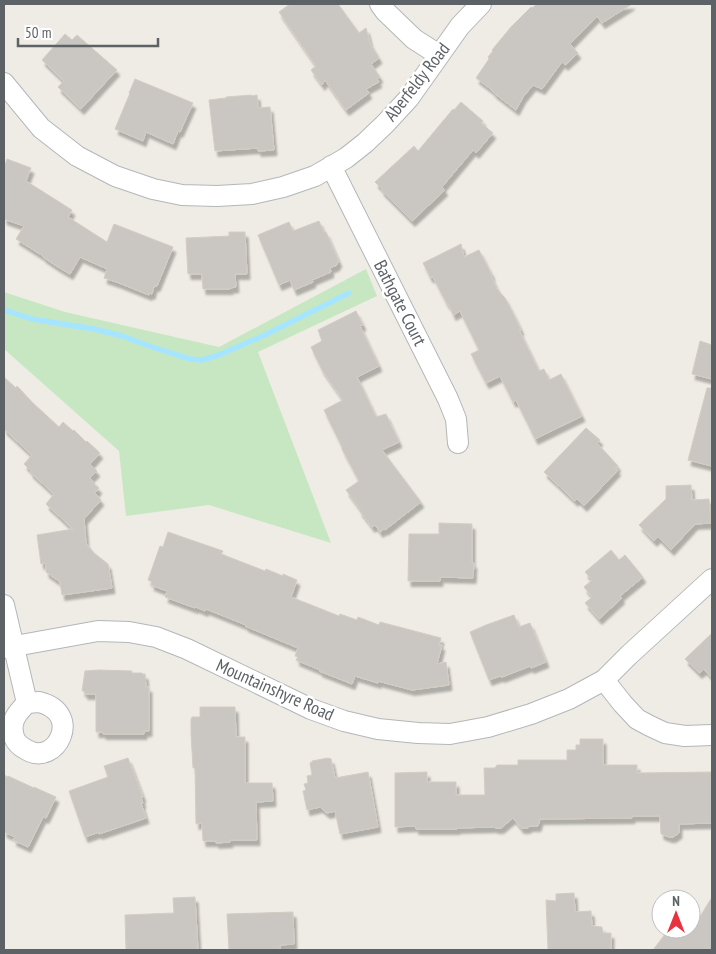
<svg xmlns="http://www.w3.org/2000/svg" width="716" height="954" font-family="'PT Sans Narrow',sans-serif">
  <style>
    .green { fill: #c7e7c2 }
    .lines { fill: none; stroke-linecap: round; stroke-linejoin: round }
    .stream { stroke: #a6e5ff; stroke-width: 5.5 }
    .building { fill: #cac7c2; stroke: #d4ccc3; filter: url(#shadow) }
    .street-casing { stroke: #b3b7ba; stroke-width: 22 }
    .street { stroke: #fff; stroke-width: 20 }
    .labels { text-anchor: middle; stroke-width: 5; stroke-linejoin: round; paint-order: stroke }
    .street-label { font-size: 18px; fill: #5d6266; stroke: #fff }
  </style>
  <defs>
    <filter id="shadow"><feDropShadow dx="3" dy="5.5" stdDeviation="1" flood-color="#0004"/></filter>
  </defs>
  <rect width="100%" height="100%" fill="#efece5"/>
  <path class="green" d="M366,269L377,296L258,352L331,543L209,505L126,516L119,451L4,349V292L65,312L219,347Z"/>
  <g class="lines">
    <path class="stream" d="M4,310L32,319L94,329L122,336L152,347L190,359L202,360L219,355L267,334L349,293"/>
  </g>
  <path class="building" d="M290,4H338L359,33L366,28L370,43L379,58L371,64L380,77L377,79L379,82L366,89L369,93L346,110L325,80L322,85L311,70L316,66L279,12Z
    M537,4H632L602,23L597,16L570,44L578,53L565,65L562,62L542,89L533,85L523,97L516,110L494,93L492,90L476,78L489,59L488,57L493,51L492,50L511,27L531,7L532,8Z
    M65,34L72,40L77,35L117,70L81,109L58,87L64,81L42,60Z
    M135,79L193,103L180,132L178,131L173,144L146,132L143,141L115,129L130,93H129Z
    M251,95V96L257,95L258,108L270,107L274,150L258,151V148L215,151L209,100L226,98V97Z
    M461,102L483,121L481,123L493,133L476,153L473,150L442,187L445,190L412,221L381,190L382,189L375,182L414,146L418,151L453,109L454,110Z
    M7,159L31,168L26,181L72,210L68,217L107,242L114,224L173,247L157,286H154L152,294L150,293L149,295L119,283L104,278L107,269L80,257L70,274L58,267L43,257V256L16,239L24,226L4,219V168Z
    M319,221L324,232H326L339,262L337,263V265L330,268L331,272L312,280L313,282L294,290L290,280L279,285L258,235L289,222L293,231Z
    M229,232H245L247,274H235L236,287L230,288V289H203L202,274H188L186,238L229,236Z
    M461,244L464,257L479,250L481,254L492,275L491,276L497,289L505,298L513,313L521,330H519L539,371L544,369L549,380L561,374L582,416L535,439L516,400L513,402L500,376L486,383L471,354L479,350L460,311L453,315L449,305L447,304L433,277H430L423,263Z
    M356,311L363,325L360,326L379,366L357,377L376,417L386,414L399,442L382,450L421,502L385,530L384,529L380,532L375,525L372,527L359,510L360,509L346,490L359,481L342,449V447L324,410L343,400L322,370L311,347L322,341L318,330Z
    M700,341L712,345V379L692,374Z
    M4,377L16,388L17,386L33,403L59,427L63,422L73,431L74,430L86,442L87,441L100,453L90,464L97,471L90,478L95,483L94,484L99,488L95,493L101,500L84,519L86,543L94,553L108,564L112,588L62,595L60,582L46,572V563L41,564L37,535L73,529L46,504L54,494L30,472L31,471L24,464L32,455L4,429Z
    M707,388H712V466L688,460Z
    M586,428L600,440L597,443L618,466L615,468L618,470L584,506L577,499L575,501L544,472Z
    M691,485L692,500L709,499L711,523L695,524L671,550L658,537L654,541L639,525L666,499V486Z
    M439,523L472,524V563H474L473,578L440,577V581H408L409,534H439Z
    M168,532L223,551L221,554L265,571L266,569L283,576V574L297,580L291,597L339,616L340,614L357,620L358,617L379,625L380,622L441,638L439,645H442L437,664L446,662L449,685L412,690L378,681V683L355,676L352,684L319,671L320,670L296,660L298,657L295,656L298,648L245,626L246,625L206,609L205,611L196,607L195,608L165,597L167,591L151,585L152,582L148,580L160,546L163,547Z
    M611,550L619,560L625,555L643,577L620,596L622,598L599,619L585,603L592,597L584,587L592,580L585,572Z
    M514,615L519,627L530,623L546,662L531,668L530,666L502,677L500,676L489,680L470,632L486,625Z
    M712,633V678L704,669L699,673L685,659Z
    M98,670L132,671V673H142V674H145L146,687H149V731H144V734H103V732H96V694H85L84,691H82L85,671Z
    M200,707H235L236,737H245V783H272L273,801L256,802L257,840H230V842L216,843V841H203L202,823L196,824L195,768H193L191,734V719L192,717H200Z
    M580,739H603V765H637V773L712,772V823L679,824V833L673,837H669L661,834L660,816H632V818L540,819L538,826H530L527,828H521L513,818L501,828H495L494,827L457,828V829H416L415,826L395,827V773L427,772V782H456V795H485L484,768H495L497,765H518V760H567V750H576V745H580Z
    M128,758L143,797H141L143,803H141L146,818L99,834V832L85,837L69,791L108,777L104,766Z
    M328,758L331,759L335,778L368,772L378,827L340,834L335,811L327,813L320,807L307,810L303,791L306,790L304,784L308,783L307,776L312,775L310,763L312,762V761Z
    M4,775L8,777V776L34,788V787L56,797L46,818L43,817L28,847L13,840L15,837L4,832Z
    M574,893L575,912L591,911L592,926L602,927L603,933H611V950H548L546,900L556,901V894Z
    M195,897L198,950H126L125,915L174,913L173,898Z
    M712,897V950H653L669,929H691V920H698Z
    M293,912L294,944L280,945V950H229L227,914Z"/>
  <g class="lines">
    <defs>
      <path id="street" d="M380,4L385,11L414,39L439,55
        M4,83L41,128L77,156L115,176L153,189L182,195L217,196L252,194L283,187L315,176L346,158L365,143L385,124L409,98L460,26L481,4
        M331,166L448,399L456,419L458,443
        M4,605L27,703
        M4,648L98,631L129,632L156,637L187,649L311,709L344,721L378,729L418,733L450,734L488,727L531,714L569,699L604,680L629,655L712,579
        M604,680L623,704L637,719L650,726L665,733L685,736L712,735
        M39,702C84,713 56,767 27,750C21,747 16,743 14,737C9,722 17,713 27,703Z"/>
    </defs>
    <use href="#street" class="street-casing"/>
    <use href="#street" class="street"/>
  </g>
  <g class="labels">
    <g class="street-label">
      <text transform="translate(417 82) rotate(-52)" y="6">Aberfeldy Road</text>
      <text transform="translate(400 303) rotate(63)" y="6">Bathgate Court</text>
      <text transform="translate(275 690) rotate(24)" y="6">Mountainshyre Road</text>
    </g>
  </g>
  <rect width="716" height="954" fill="none" stroke="#5d6266" stroke-width="10"/>
  <g transform="translate(676 914)"><circle r="24" fill="#ffffff" stroke="#bec0c2"/>
  <path d="M0-4L9 19L0 12L-9 19Z" fill="#e9323e"/>
  <text y="-8" font-size="14" font-weight="bold" text-anchor="middle" fill="#5d6266">N</text>
  </g>
  <path d="M18 38v8h140v-8" fill="none" stroke="#5d6266" stroke-width="2.5"/>
  <text x="25" y="38" font-size="15" fill="#5d6266" stroke="#ffffff" stroke-width="4" paint-order="stroke">50 m</text>
</svg>
